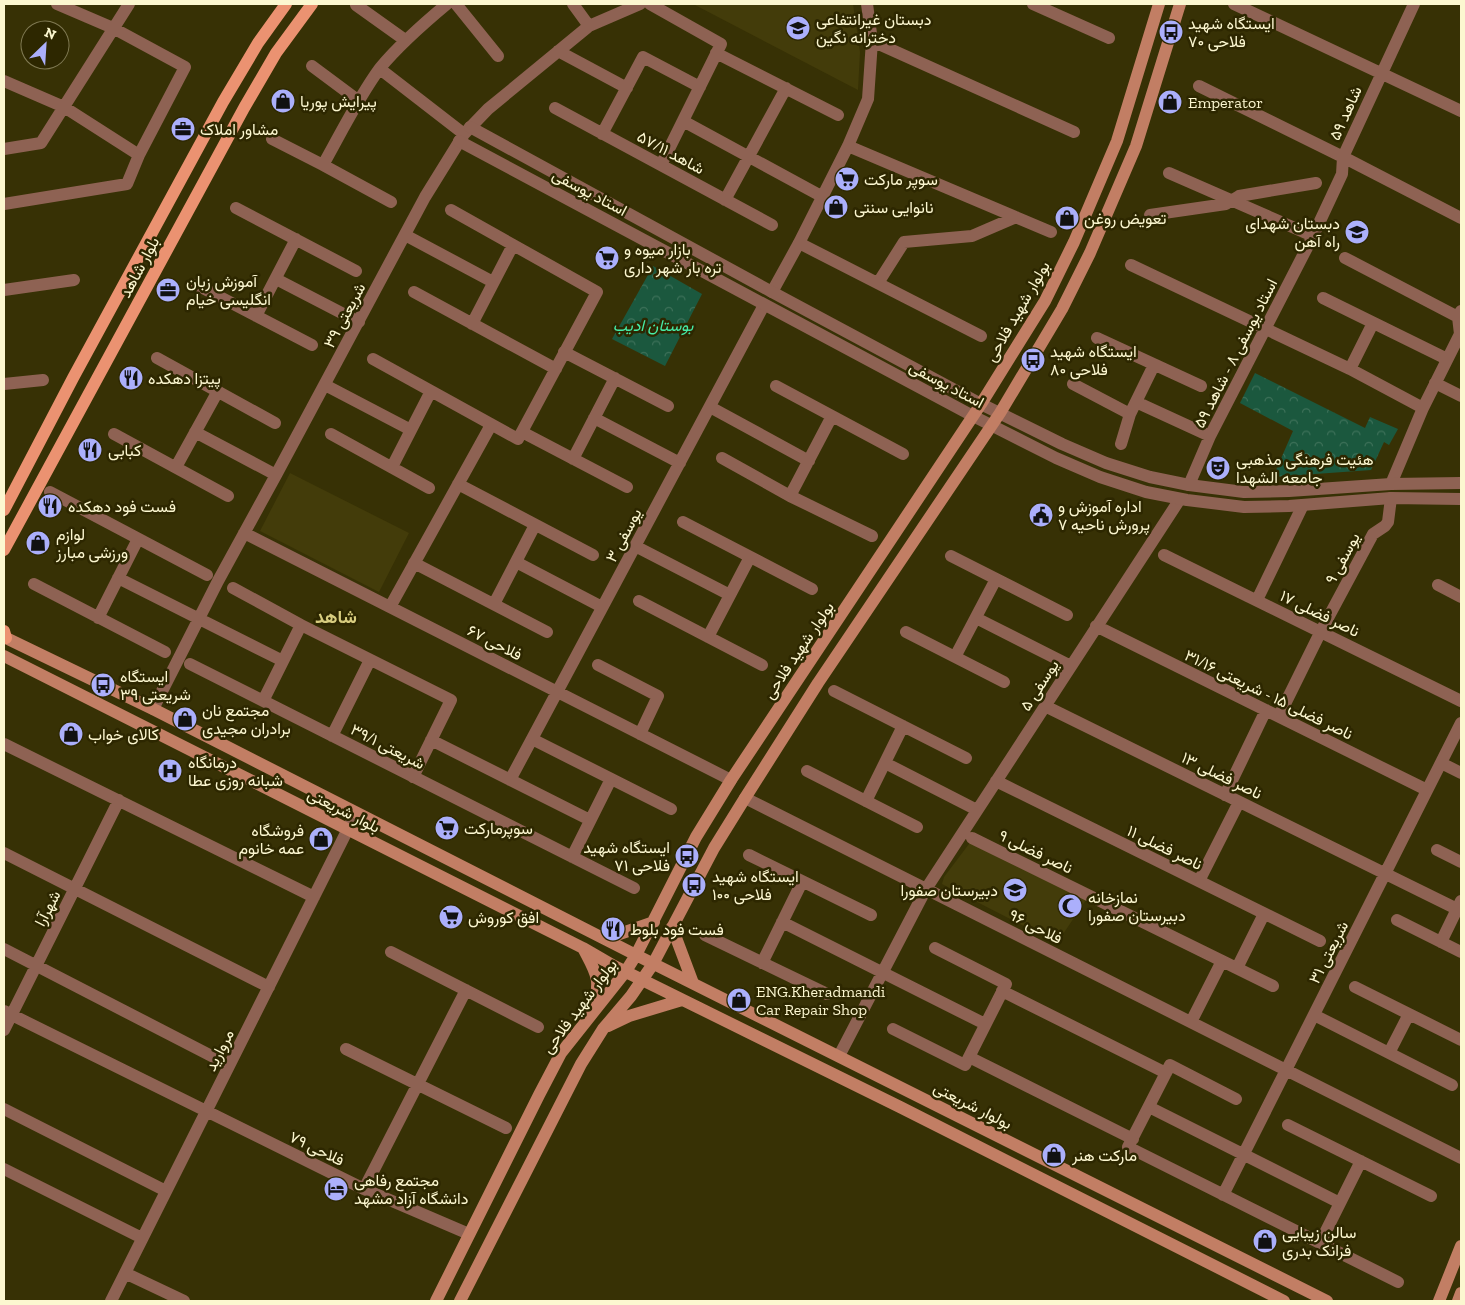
<svg xmlns="http://www.w3.org/2000/svg" width="1465" height="1305" font-family="'Zilla Slab',Vazirmatn,serif">
  <style>
    .built { fill: #433c0a }
    .park { fill: url(#park-crowns) }
    .lines { fill: none; stroke-linecap: round; stroke-linejoin: round }
    .minor { stroke: #8e6253; stroke-width: 12 }
    .tertiary { stroke: #8e6253; stroke-width: 12 }
    .secondary { stroke: #c27e64; stroke-width: 12 }
    .primary { stroke: #eb9271; stroke-width: 12 }
    .labels { text-anchor: middle; stroke-width: 5; stroke-linejoin: round; paint-order: stroke }
    .poi-label { font-size: 16px; fill: #fcf7d0; stroke: #2d2700; text-anchor: start }
    .street-label { font-size: 16px; fill: #fcf7d0; stroke: #2d2700 }
    .park-label { font-size: 16px; font-style: italic; fill: #46eca7; stroke: #2d2700 }
    .neighbourhood-label { font-size: 18px; font-weight: bold; fill: #d8cd7f; stroke: #2d2700 }
  </style>
  <defs>
    <pattern id="park-crowns" width="20" height="18" patternUnits="userSpaceOnUse" patternTransform="scale(1.25)"><rect width="20" height="18" fill="#1b583e"/><path d="M2 6a3 3 0 1 1 6 0M12 15a3 3 0 1 1 6 0" fill="none" stroke="#3d7159"/></pattern>
  </defs>
  <rect width="100%" height="100%" fill="#373105"/>
  <path class="built" d="M700,4H853L860,52L858,90L695,5Z
    M290,473L409,533L379,592L260,531Z
    M972,840L1088,897L1057,943L942,884L944,877Z"/>
  <path class="park" d="M653,266L702,294L665,366L612,339Z
    M1255,373L1365,428L1370,417L1398,429L1389,445L1384,442L1371,470L1273,477L1293,431L1240,403Z"/>
  <g class="lines">
    <path class="minor" d="M456,4L498,56
      M573,4L589,26
      M650,4L721,44L661,165
      M1033,4L1109,38
      M1234,4L1461,111
      M356,5L405,40
      M872,41L1074,132
      M558,51L627,88
      M716,53L838,115
      M312,66L359,101
      M380,69L464,134
      M4,81L64,107L139,155
      M1199,86L1343,157L1461,218
      M555,108L772,225
      M683,121L823,197
      M602,134L643,57L700,87
      M272,139L323,165L391,202
      M848,146L1051,232
      M4,149L41,143L129,4
      M323,165C341,133 358,98 380,68C400,44 423,24 447,4
      M1169,173L1313,236
      M725,200L786,88
      M4,204L127,184L139,155L185,67L113,28L57,4
      M236,208L356,271
      M1150,215L1226,204L1239,196L1316,183
      M405,235L493,282
      M799,243L981,336
      M1345,258L1458,317
      M1131,265L1350,369L1423,408
      M276,279L359,322
      M878,283L904,242L972,236L1016,217
      M197,285L312,345
      M4,290L74,280
      M414,292L556,369
      M772,292L799,243L848,146L868,99L872,41L867,4
      M1323,298L1447,359
      M256,316L296,239
      M472,324L513,245
      M1097,338L1201,386
      M564,352L668,406
      M157,358L275,423
      M373,359L518,439L597,292L451,210
      M1350,369L1373,323
      M1435,383L1461,396
      M4,384L43,380
      M1073,384L1130,414
      M325,385L411,430
      M776,386L903,454
      M1136,402L1210,436
      M710,407L809,461
      M594,418L680,463
      M195,432L276,475
      M522,432L627,487
      M114,434L228,496
      M331,434L429,488
      M1121,444L1130,414L1154,365
      M722,458L790,496L872,536
      M573,459L615,378
      M176,467L218,391
      M392,467L431,391
      M458,484L593,555
      M1391,484L1423,408L1460,334L1458,317L1461,311
      M1189,485L1210,436L1313,236L1342,174L1343,157L1414,4
      M50,492L207,575
      M790,496L832,416
      M683,522L812,589
      M244,533L731,780
      M635,546L730,595
      M1164,555L1461,701
      M951,556L1067,615
      M516,562L602,607
      M414,563L547,632
      M118,578L283,661
      M34,584L165,652
      M1438,585L1461,597
      M233,588L301,625L451,700L413,777
      M1257,600L1303,505
      M639,601L762,665
      M494,604L535,525
      M390,607L491,425
      M98,618L138,539
      M976,618L1071,666
      M1096,626L1427,790
      M906,632L1004,682
      M708,637L750,557
      M955,657L996,579
      M190,664L634,888
      M598,665L658,696L640,734
      M834,691L966,758
      M263,701L301,625
      M1045,706L1457,909
      M153,709L218,581L276,475L425,197L464,134L488,109L589,26L640,4
      M1279,716L1321,631L1373,534L1385,526L1388,522L1391,498
      M332,736L370,660
      M532,739L671,809
      M431,740L590,820
      M4,744L314,897
      M885,763L977,810
      M1441,763L1461,773
      M807,771L917,827
      M510,780L764,305
      M996,781L1320,941
      M1225,795L1266,710
      M745,798L1461,1158
      M866,801L903,726
      M972,838L1273,986
      M1437,850L1461,862
      M4,853L269,987
      M749,855L871,915
      M572,857L611,779
      M1199,881L1239,802
      M1397,920L1461,952
      M782,922L985,1024
      M705,935L827,994
      M1441,942L1461,901
      M4,949L229,1065
      M391,952L538,1027
      M762,963L802,882
      M1237,968L1264,914
      M1355,987L1461,1040
      M1002,991L1166,1073
      M4,1011L364,1189L469,1234
      M1314,1015L1452,1085
      M1191,1022L1222,961
      M893,1029L965,1065L1006,984L935,948
      M4,1030L119,800
      M346,1049L506,1128
      M1389,1053L1409,1014
      M839,1056L926,889L1180,499
      M969,1057L1133,1139
      M1236,1099L1170,1065L1128,1147L1398,1282
      M1149,1107L1340,1203
      M4,1109L166,1191
      M1288,1125L1431,1196
      M4,1169L142,1238
      M364,1189L466,990
      M1223,1195L1461,723
      M1320,1243L1361,1161
      M125,1273L184,1301
      M111,1301L356,813"/>
    <path class="tertiary" d="M470,127L772,292L981,404L1062,444L1106,463L1150,477L1189,485L1244,492L1289,491L1391,484L1461,483
      M459,141L973,416L1056,458L1100,477L1146,492L1187,500L1244,507L1289,506L1391,498L1461,499"/>
    <path class="secondary" d="M4,637L153,709L636,955L1327,1301
      M4,656L583,948L614,966L900,1107L1284,1301
      M672,927L693,983
      M605,939L654,922
      M583,948C595,971 603,981 592,1006
      M608,1026L629,1016L682,1000
      M436,1301L539,1095L561,1053L626,971L636,955L696,837L731,780L981,404L1045,301L1074,242L1117,141L1159,4
      M460,1301L581,1064L603,1029L631,996L653,964L714,848L745,798L818,683L1000,413L1062,309L1090,253L1136,146L1180,4
      M1439,1301L1461,1246
      M1458,1301L1461,1293"/>
    <path class="primary" d="M4,510L73,378L223,102L258,43L286,4
      M4,550L244,108L276,53L312,4
      M4,631L6,638"/>
  </g>
  <defs>
    <symbol id="school-disc" viewBox="-11 -11 22 22"><circle r="9.5" fill="#abaffb" stroke="#2d2700"/><path d="M0-5L7-2L0 1L-7-2ZM-4 1L0 2.5L4 1V4Q0 6-4 4Z" fill="#111"/></symbol>
    <symbol id="bus-disc" viewBox="-11 -11 22 22"><circle r="9.5" fill="#abaffb" stroke="#2d2700"/><path d="M-5-6H5V4H4V6H2V4H-2V6H-4V4H-5ZM-3.5-4V0h7V-4ZM-3.5 1.2v1.5H-2V1.2ZM2 1.2v1.5H3.5V1.2Z" fill="#111"/></symbol>
    <symbol id="shop-disc" viewBox="-11 -11 22 22"><circle r="9.5" fill="#abaffb" stroke="#2d2700"/><path d="M-5-2.5h2.3a2.7 3.5 0 0 1 5.4 0H5L5.5 6h-11ZM-1.5-2.5h3a1.5 2.3 0 0 0-3 0Z" fill="#111"/></symbol>
    <symbol id="office-disc" viewBox="-11 -11 22 22"><circle r="9.5" fill="#abaffb" stroke="#2d2700"/><path d="M-6-3h4V-5.5h4V-3h4V5H-6ZM-1-4.5V-3h2v-1.5ZM-6 0V1H6V0Z" fill="#111"/></symbol>
    <symbol id="supermarket-disc" viewBox="-11 -11 22 22"><circle r="9.5" fill="#abaffb" stroke="#2d2700"/><path d="M-6-5.5h2.5l.6 2H6L4.5 2H-2.5L-4.4-4H-6ZM-1.5 3.2a1.3 1.3 0 1 0 .1 0ZM3 3.2a1.3 1.3 0 1 0 .1 0Z" fill="#111"/></symbol>
    <symbol id="restaurant-disc" viewBox="-11 -11 22 22"><circle r="9.5" fill="#abaffb" stroke="#2d2700"/><path d="M-5-6h1v4h1v-4h1v4h1v-4h1v5L-1.5 .5V6h-2V.5L-5-1ZM5-6V6H3V1.5H1.5Q1.5-4 5-6Z" fill="#111"/></symbol>
    <symbol id="theatre-disc" viewBox="-11 -11 22 22"><circle r="9.5" fill="#abaffb" stroke="#2d2700"/><path d="M-5-5.5Q0-4 5-5.5V0Q5 5 0 6Q-5 5-5 0ZM-3.3-2.5H-1v1.5H-3.3ZM1-2.5H3.3v1.5H1ZM-2.8 1Q0 5.5 2.8 1Z" fill="#111"/></symbol>
    <symbol id="civic-disc" viewBox="-11 -11 22 22"><circle r="9.5" fill="#abaffb" stroke="#2d2700"/><path d="M-.6-6.5H3V-4.5H.6V-3L4-1V1h2V6H-6V1h2V-1L-.6-3ZM-1.2 2.5V6h2.4V2.5Z" fill="#111"/></symbol>
    <symbol id="hospital-disc" viewBox="-11 -11 22 22"><circle r="9.5" fill="#abaffb" stroke="#2d2700"/><path d="M-5-5h3v3.5h4V-5h3V5h-3V1.5h-4V5h-3Z" fill="#111"/></symbol>
    <symbol id="mosque-disc" viewBox="-11 -11 22 22"><circle r="9.5" fill="#abaffb" stroke="#2d2700"/><path d="M3.5-4.9A6 6 0 1 0 3.5 4.9A5 5 0 1 1 3.5-4.9Z" fill="#111"/></symbol>
    <symbol id="hotel-disc" viewBox="-11 -11 22 22"><circle r="9.5" fill="#abaffb" stroke="#2d2700"/><path d="M-6-4.5h1.5V1H6V5H4.5V3h-9V5H-6ZM-4 0a1.8 1.8 0 1 1 3.6 0ZM.5 0V-2.5h3Q6-2.5 6 0Z" fill="#111"/></symbol>
  </defs>
  <g fill-rule="evenodd">
    <use href="#school-disc" x="784" y="14" width="28" height="28"/>
    <use href="#bus-disc" x="1157" y="18" width="28" height="28"/>
    <use href="#shop-disc" x="269" y="87" width="28" height="28"/>
    <use href="#shop-disc" x="1156" y="88" width="28" height="28"/>
    <use href="#office-disc" x="169" y="115" width="28" height="28"/>
    <use href="#supermarket-disc" x="833" y="165" width="28" height="28"/>
    <use href="#shop-disc" x="822" y="193" width="28" height="28"/>
    <use href="#shop-disc" x="1053" y="204" width="28" height="28"/>
    <use href="#school-disc" x="1343" y="218" width="28" height="28"/>
    <use href="#supermarket-disc" x="593" y="244" width="28" height="28"/>
    <use href="#office-disc" x="154" y="276" width="28" height="28"/>
    <use href="#bus-disc" x="1019" y="346" width="28" height="28"/>
    <use href="#restaurant-disc" x="117" y="364" width="28" height="28"/>
    <use href="#restaurant-disc" x="76" y="436" width="28" height="28"/>
    <use href="#theatre-disc" x="1204" y="454" width="28" height="28"/>
    <use href="#restaurant-disc" x="36" y="492" width="28" height="28"/>
    <use href="#civic-disc" x="1027" y="501" width="28" height="28"/>
    <use href="#shop-disc" x="24" y="529" width="28" height="28"/>
    <use href="#bus-disc" x="89" y="671" width="28" height="28"/>
    <use href="#shop-disc" x="171" y="705" width="28" height="28"/>
    <use href="#shop-disc" x="57" y="720" width="28" height="28"/>
    <use href="#hospital-disc" x="156" y="757" width="28" height="28"/>
    <use href="#supermarket-disc" x="433" y="814" width="28" height="28"/>
    <use href="#shop-disc" x="307" y="825" width="28" height="28"/>
    <use href="#bus-disc" x="673" y="842" width="28" height="28"/>
    <use href="#bus-disc" x="680" y="871" width="28" height="28"/>
    <use href="#school-disc" x="1001" y="876" width="28" height="28"/>
    <use href="#mosque-disc" x="1056" y="892" width="28" height="28"/>
    <use href="#supermarket-disc" x="437" y="903" width="28" height="28"/>
    <use href="#restaurant-disc" x="599" y="915" width="28" height="28"/>
    <use href="#shop-disc" x="725" y="986" width="28" height="28"/>
    <use href="#shop-disc" x="1040" y="1141" width="28" height="28"/>
    <use href="#hotel-disc" x="322" y="1175" width="28" height="28"/>
    <use href="#shop-disc" x="1251" y="1227" width="28" height="28"/>
  </g>
  <g class="labels">
    <g class="poi-label">
      <text x="816" y="25">دبستان غیرانتفاعی<tspan x="816" dy="18">دخترانه نگین</tspan></text>
      <text x="1188" y="29">ایستگاه شهید<tspan x="1188" dy="18">فلاحی ۷۰</tspan></text>
      <text x="300" y="107">پیرایش پوریا</text>
      <text x="1188" y="108">Emperator</text>
      <text x="200" y="135">مشاور املاک</text>
      <text x="864" y="185">سوپر مارکت</text>
      <text x="854" y="213">نانوایی سنتی</text>
      <text x="1084" y="224">تعویض روغن</text>
      <text x="1340" y="229" text-anchor="end">دبستان شهدای<tspan x="1340" dy="18">راه آهن</tspan></text>
      <text x="624" y="255">بازار میوه و<tspan x="624" dy="18">تره بار شهر داری</tspan></text>
      <text x="186" y="287">آموزش زبان<tspan x="186" dy="18">انگلیسی خیام</tspan></text>
      <text x="1050" y="357">ایستگاه شهید<tspan x="1050" dy="18">فلاحی ۸۰</tspan></text>
      <text x="148" y="384">پیتزا دهکده</text>
      <text x="108" y="456">کبابی</text>
      <text x="1236" y="465">هئیت فرهنگی مذهبی<tspan x="1236" dy="18">جامعه الشهدا</tspan></text>
      <text x="68" y="512">فست فود دهکده</text>
      <text x="1058" y="512">اداره آموزش و<tspan x="1058" dy="18">پرورش ناحیه ۷</tspan></text>
      <text x="56" y="540">لوازم<tspan x="56" dy="18">ورزشی مبارز</tspan></text>
      <text x="120" y="682">ایستگاه<tspan x="120" dy="18">شریعتی ۳۹</tspan></text>
      <text x="202" y="716">مجتمع نان<tspan x="202" dy="18">برادران مجیدی</tspan></text>
      <text x="88" y="740">کالای خواب</text>
      <text x="188" y="768">درمانگاه<tspan x="188" dy="18">شبانه روزی عطا</tspan></text>
      <text x="464" y="834">سوپرمارکت</text>
      <text x="304" y="836" text-anchor="end">فروشگاه<tspan x="304" dy="18">عمه خانوم</tspan></text>
      <text x="670" y="853" text-anchor="end">ایستگاه شهید<tspan x="670" dy="18">فلاحی ۷۱</tspan></text>
      <text x="712" y="882">ایستگاه شهید<tspan x="712" dy="18">فلاحی ۱۰۰</tspan></text>
      <text x="998" y="896" text-anchor="end">دبیرستان صفورا</text>
      <text x="1088" y="903">نمازخانه<tspan x="1088" dy="18">دبیرستان صفورا</tspan></text>
      <text x="468" y="923">افق کوروش</text>
      <text x="630" y="935">فست فود بلوط</text>
      <text x="756" y="997">ENG.Kheradmandi<tspan x="756" dy="18">Car Repair Shop</tspan></text>
      <text x="1072" y="1161">مارکت هنر</text>
      <text x="354" y="1186">مجتمع رفاهی<tspan x="354" dy="18">دانشگاه آزاد مشهد</tspan></text>
      <text x="1282" y="1238">سالن زیبایی<tspan x="1282" dy="18">فرانک بدری</tspan></text>
    </g>
    <g class="street-label">
      <text transform="translate(1345 113) rotate(-66)" y="6">شاهد ۵۹</text>
      <text transform="translate(671 152) rotate(28)" y="6">شاهد ۵۷/۱۱</text>
      <text transform="translate(590 192) rotate(28)" y="6">استاد یوسفی</text>
      <text transform="translate(139 267) rotate(-62)" y="6">بلوار شاهد</text>
      <text transform="translate(1017 311) rotate(-60)" y="6">بولوار شهید فلاحی</text>
      <text transform="translate(344 315) rotate(-62)" y="6">شریعتی ۳۹</text>
      <text transform="translate(1235 353) rotate(-63)" y="6">استاد یوسفی ۸ - شاهد ۵۹</text>
      <text transform="translate(947 384) rotate(28)" y="6">استاد یوسفی</text>
      <text transform="translate(623 535) rotate(-62)" y="6">یوسفی ۳</text>
      <text transform="translate(1342 558) rotate(-62)" y="6">یوسفی ۹</text>
      <text transform="translate(1320 613) rotate(26)" y="6">ناصر فضلی ۱۷</text>
      <text transform="translate(495 642) rotate(27)" y="6">فلاحی ۶۷</text>
      <text transform="translate(798 650) rotate(-56)" y="6">بولوار شهید فلاحی</text>
      <text transform="translate(1039 685) rotate(-57)" y="6">یوسفی ۵</text>
      <text transform="translate(1269 694) rotate(26)" y="6">ناصر فضلی ۱۵ - شریعتی ۳۱/۱۶</text>
      <text transform="translate(388 746) rotate(27)" y="6">شریعتی ۳۹/۱</text>
      <text transform="translate(1222 775) rotate(26)" y="6">ناصر فضلی ۱۳</text>
      <text transform="translate(344 810) rotate(27)" y="6">بلوار شریعتی</text>
      <text transform="translate(1165 847) rotate(26)" y="6">ناصر فضلی ۱۱</text>
      <text transform="translate(1036 851) rotate(26)" y="6">ناصر فضلی ۹</text>
      <text transform="translate(47 908) rotate(-63)" y="6">شهرآرا</text>
      <text transform="translate(1036 926) rotate(27)" y="6">فلاحی ۹۶</text>
      <text transform="translate(1328 952) rotate(-63)" y="6">شریعتی ۳۱</text>
      <text transform="translate(579 1006) rotate(-53)" y="6">بولوار شهید فلاحی</text>
      <text transform="translate(219 1050) rotate(-63)" y="6">مروارید</text>
      <text transform="translate(973 1105) rotate(27)" y="6">بولوار شریعتی</text>
      <text transform="translate(317 1148) rotate(26)" y="6">فلاحی ۷۹</text>
    </g>
    <g class="park-label">
      <text x="653" y="331">بوستان ادیب</text>
    </g>
    <g class="neighbourhood-label">
      <text x="336" y="623">شاهد</text>
    </g>
  </g>
  <rect width="1465" height="1305" fill="none" stroke="#fcf7d0" stroke-width="10"/>
  <g transform="translate(45 45) rotate(25)"><circle r="24" fill="#2d2700" stroke="#807a53"/>
  <path d="M0-4L9 19L0 12L-9 19Z" fill="#abaffb"/>
  <text y="-8" font-size="14" font-weight="bold" text-anchor="middle" fill="#fcf7d0">N</text>
  </g>
</svg>
